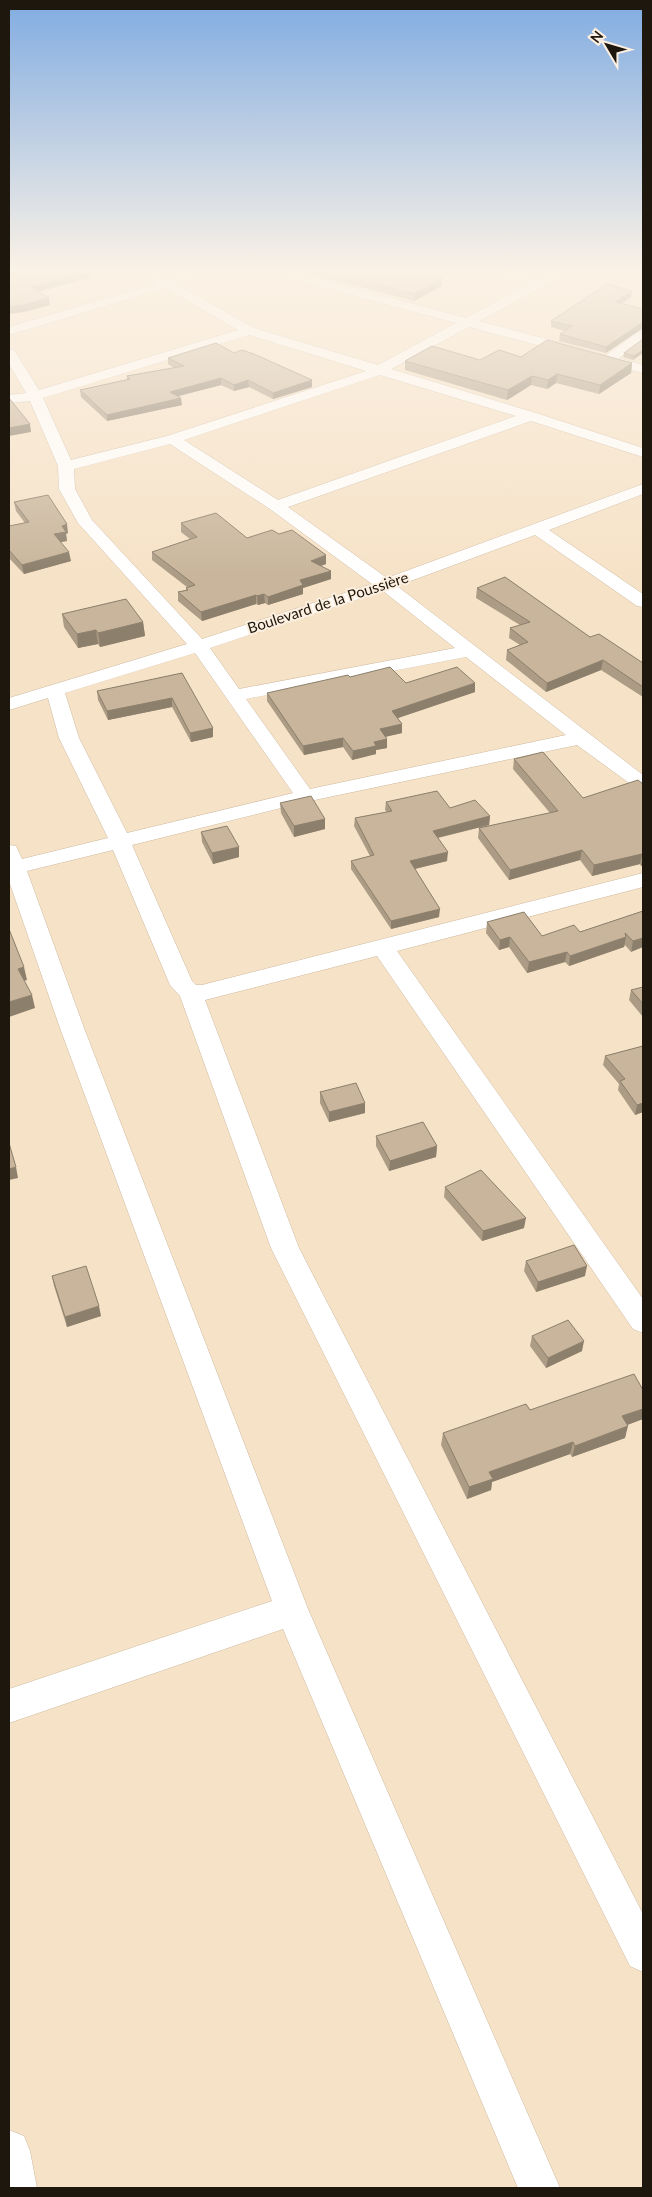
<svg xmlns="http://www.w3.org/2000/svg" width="652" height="2197" font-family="Lato,sans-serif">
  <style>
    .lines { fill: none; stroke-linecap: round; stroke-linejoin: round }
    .minor-casing { stroke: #cebaa1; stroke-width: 1 }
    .minor { fill: #fff; fill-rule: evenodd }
    .wall { fill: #ac9c85 }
    .shaded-wall { fill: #8c7f6c }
    .building { fill: #c8b59b; stroke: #8c7f6c }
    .labels { text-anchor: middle; stroke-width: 4; stroke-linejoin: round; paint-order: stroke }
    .far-street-label { font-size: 15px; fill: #1e170e; stroke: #fdf0e0 }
  </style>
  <rect width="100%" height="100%" fill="#f6e2c7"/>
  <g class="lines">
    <defs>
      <path id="minor" d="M135,268H150L168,279L194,268H211L209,271L176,284L254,328L378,365L456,323L261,271L259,268H279L466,318L529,284L477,271L475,268H496L538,279L558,268H573L545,286L479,321L606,355L638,332L643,331V341L619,358L643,365V373L469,327L391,369L536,413L643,448V457L531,421L288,507L387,578L643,484V494L549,530L643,594V607L637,606L535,535L397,586L643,775V790L636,788L577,745L305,802L132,845L192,981L196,985H202L643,873V887L397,951L643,1299V1333L633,1329L377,956L205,1000L299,1248L643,1914V1972L630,1966L271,1248L180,996L170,985L113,850L27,871L84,1028L308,1609L560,2188H518L283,1629L9,1723V1689L272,1601L60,1028L9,881V845L16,846L22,859L108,838L59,738L48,698L9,710V698L187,644L78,523L59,489L58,466L30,401L9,403V395L26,393L9,364V349L14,350L39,390L238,330L165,288L9,335V327L157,283ZM249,335L366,371L167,436L71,460L43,398ZM380,375L516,416L278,500L184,440ZM170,444L270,509L372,584L202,639L92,520L75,489L74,469ZM383,591L455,648L239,689L210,648ZM195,653L293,793L127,833L79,738L65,693ZM466,657L566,735L310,789L246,699Z
        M9,2130L24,2136L30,2151L37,2188H9Z"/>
    </defs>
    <use href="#minor" class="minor-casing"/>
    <use href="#minor" class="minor"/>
  </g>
  <path class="wall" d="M306,268H402L442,286L414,301L306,273Z
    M631,297L621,304L606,353L559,341L560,334L565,331L551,327V321Z
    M643,339L633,360L623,357L624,353Z
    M234,353L312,387L273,399L249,387L234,391L221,385L178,396L182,405L107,421L81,397L80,390L127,380V376L174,368L168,364V358Z
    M521,357L632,363L631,373L599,394L556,383L547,389L531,385L507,400L405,370V361L480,360Z
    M14,502L68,533L66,534L67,541L61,542L71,561L24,574L9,558V526L25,523L16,511Z
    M181,523L247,538L326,564L321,566L331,579L303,588V594L268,605L265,603L258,605L256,604L202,621L178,601V592L186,590V588L187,587L152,560V552L190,539L181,532Z
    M477,588L590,637L643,663V697L601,670L546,692L506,660L507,650L520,645L509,638L510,628L520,625L476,598Z
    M62,614L143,622L145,636L100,647L98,644L78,648L64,627Z
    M182,673L213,737L191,742L172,707L108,720L98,700L97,691Z
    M350,677L406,683L475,692L398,718L402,724V733L385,737L387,739V748L376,750V754L352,760L343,747L304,755L267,701V693Z
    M514,759L583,798L643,784V865L641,866L640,864L592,876L580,860L509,880L478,838L479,828L550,813L513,769Z
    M386,802L450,808L490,816L489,825L438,838L447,861L415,869L439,917L391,929L351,869V861L370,856L354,826L355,818L387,812L385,810Z
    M280,803L325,829L294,837L281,813Z
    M201,832L239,857L213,864L202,842Z
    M643,911L631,952L625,945L624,947L569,966L565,962L527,973L509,947L499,950L486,933L487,922L542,936L580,932Z
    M643,987V1017L629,1000L631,990Z
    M643,1046V1112L635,1115L618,1090L619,1084L603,1065L605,1056Z
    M320,1092L365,1113L329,1122L320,1103Z
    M376,1136L437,1146L436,1157L389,1171L376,1146Z
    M445,1187L524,1228L482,1241L444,1197Z
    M526,1261L585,1276L536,1292L524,1271Z
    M52,1276L101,1316L67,1327L54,1286Z
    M532,1336L582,1351L546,1368L530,1346Z
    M643,1390V1419L627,1425L625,1438L572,1457L570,1454L492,1482L491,1490L467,1499L441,1445L443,1433L530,1410Z"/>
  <path class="shaded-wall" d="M91,270L92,277L31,294V287Z
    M442,278V286L414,301V294Z
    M632,291L631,297L614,308L615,302Z
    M49,298L50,305L24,312L9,314V307Z
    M643,322V328L606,353V347Z
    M643,350V353L633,360L634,356Z
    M632,363L631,373L599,394L600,385Z
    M557,374L556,383L547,389L548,380Z
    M532,376L531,385L507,400L508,390Z
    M221,378V385L171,398L170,392Z
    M248,380L249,387L234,391V385Z
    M312,380V387L273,399V393Z
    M181,398L182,405L107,421V415Z
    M30,424L31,432L9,436V428Z
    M67,524L68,533L66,534L67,541L56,543L54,534L62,526Z
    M69,552L71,561L24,574L22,565Z
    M326,555V564L311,569V561Z
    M331,571V579L303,588V594L268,605V597L300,580Z
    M264,594L265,603L258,605L257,596Z
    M256,595V604L202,621L201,612Z
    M143,622L145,636L100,647L98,633Z
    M96,630L98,644L78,648L77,634Z
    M603,660L601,670L546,692L547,683Z
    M475,683V692L392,720V711Z
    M172,698V707L108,720L107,711Z
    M402,724V733L380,738V729Z
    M213,728V737L191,742L190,733Z
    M343,738V747L304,755L303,746Z
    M387,739V748L376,750V754L352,760L353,751L374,742Z
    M490,816L489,825L432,839L433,831Z
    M325,819V829L294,837V826Z
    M239,847V857L213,864L212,853Z
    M582,850L580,860L509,880L510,870Z
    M448,852L447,861L410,870V861Z
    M642,854L640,864L592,876L594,865Z
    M643,856V865L641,866Z
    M440,909L439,917L391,929V921Z
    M510,937L509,947L499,950L500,940Z
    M626,937L624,947L569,966L570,956Z
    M643,938V947L631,952L633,941Z
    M567,952L565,962L527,973L529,962Z
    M24,967L27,980L20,982L18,969Z
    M32,995L35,1008L9,1017V1002Z
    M365,1103V1113L329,1122V1112Z
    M643,1103V1112L635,1115L637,1105Z
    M437,1146L436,1157L389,1171L390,1161Z
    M16,1167L18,1178L9,1180V1169Z
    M526,1218L524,1228L482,1241L483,1231Z
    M587,1266L585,1276L536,1292L538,1282Z
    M99,1306L101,1316L67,1327L65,1317Z
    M584,1341L582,1351L546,1368L548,1358Z
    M643,1409V1419L619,1428L622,1416Z
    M628,1426L625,1438L572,1457L575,1446Z
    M573,1442L570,1454L492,1482L491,1490L467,1499L469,1487L489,1472Z"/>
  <path class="building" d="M9,268H89L91,270L31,287L49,298L23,305L9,307Z
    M313,268H402L442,278L414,294Z
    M607,284L632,291L615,302L643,309V322L606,347L560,334L572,326L551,321Z
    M643,339V350L634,356L624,353Z
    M547,340L632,363L600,385L557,374L548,380L532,376L508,390L405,361L432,346L480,360L499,350L521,357Z
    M216,343L234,353L242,350L254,354L312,380L273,393L248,380L234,385L221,378L170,392L181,398L107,415L80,390L130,379L127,376L184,366L168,358Z
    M9,398L30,424L9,428Z
    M48,495L67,524L62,526L66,532L54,534L69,552L22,565L9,550V526L29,522L14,502Z
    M216,513L247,538L272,530L279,534L292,530L326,555L311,561L331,571L300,580L303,585L268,597L264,594L257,596L256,595L201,612L178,592L188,590L186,588L195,585L152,552L197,537L181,523Z
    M505,577L590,637L599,634L643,663V687L603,660L547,683L507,650L528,642L510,628L530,622L477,588Z
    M126,599L143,622L98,633L96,630L77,634L62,614Z
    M390,667L406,683L457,667L475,683L392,711L402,724L380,729L387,739L374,742L376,746L353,751L343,738L303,746L267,693L348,675L350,677Z
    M182,673L213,728L190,733L172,698L107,711L97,691Z
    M543,752L583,798L638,780L643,784V856L642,854L594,865L582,850L510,870L479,828L558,811L514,759Z
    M437,791L450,808L475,800L490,816L433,831L448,852L410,861L440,909L391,921L351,861L374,855L355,818L392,811L386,802Z
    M311,796L325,819L294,826L280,803Z
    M227,826L239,847L212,853L201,832Z
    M643,911V938L633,941L625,933L626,937L570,956L567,952L529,962L510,937L500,940L487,922L524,912L542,936L574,925L580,932Z
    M9,929L24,967L18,969L32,995L9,1002Z
    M643,987V1004L631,990Z
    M643,1046V1103L637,1105L620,1081L625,1079L605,1056Z
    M356,1083L365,1103L329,1112L320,1092Z
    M423,1122L437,1146L390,1161L376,1136Z
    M9,1143L16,1167L9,1169Z
    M481,1170L526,1218L483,1231L445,1187Z
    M574,1245L587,1266L538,1282L526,1261Z
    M86,1266L99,1306L65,1317L52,1276Z
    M568,1320L584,1341L548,1358L532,1336Z
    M634,1374L643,1390V1409L622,1416L628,1426L575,1446L573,1442L489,1472L493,1479L469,1487L443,1433L526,1404L530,1410Z"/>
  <linearGradient id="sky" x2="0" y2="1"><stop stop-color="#81ace1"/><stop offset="0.47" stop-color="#fbf2e6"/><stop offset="1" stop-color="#fbf2e6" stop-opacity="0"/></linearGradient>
  <rect width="652" height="576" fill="url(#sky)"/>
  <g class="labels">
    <g class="far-street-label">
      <text transform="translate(328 603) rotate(-18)" y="5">Boulevard de la Poussière</text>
    </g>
  </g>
  <rect width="652" height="2197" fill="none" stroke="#1e170e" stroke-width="20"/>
  <g transform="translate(607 45) rotate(308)" stroke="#fdf0e0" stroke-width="4" paint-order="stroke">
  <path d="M0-4L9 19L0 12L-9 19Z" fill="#1e170e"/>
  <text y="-8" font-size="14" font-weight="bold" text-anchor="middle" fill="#1e170e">N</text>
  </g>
</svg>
